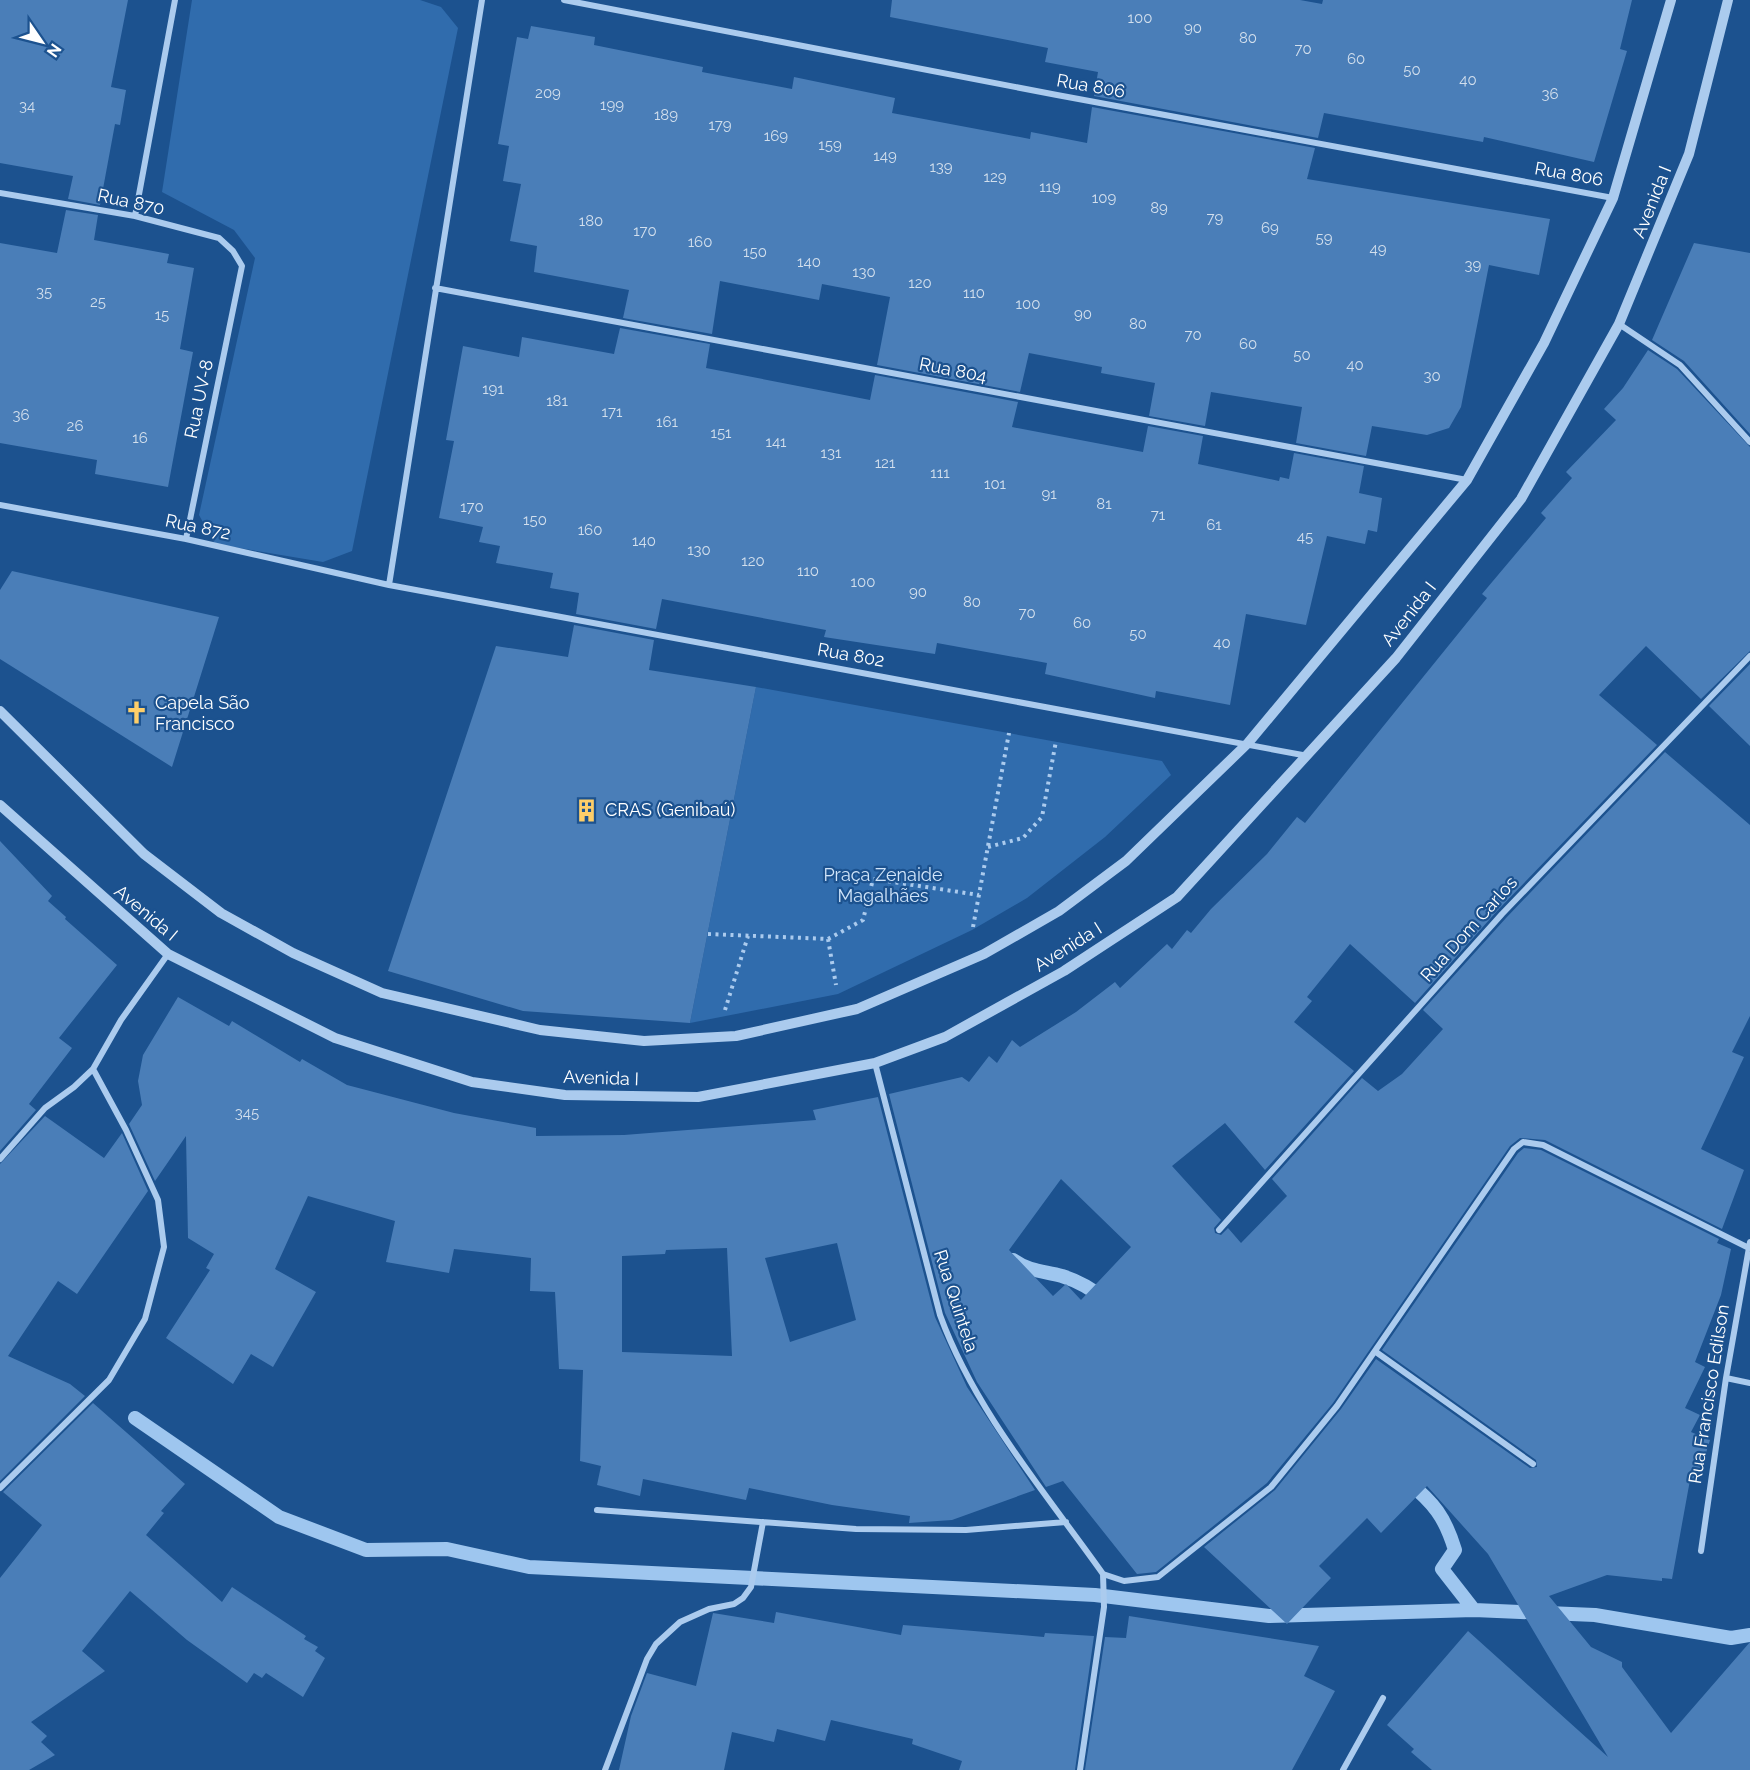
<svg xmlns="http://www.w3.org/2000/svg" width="1750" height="1770" font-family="Raleway,sans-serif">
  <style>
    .green { fill: #306cad }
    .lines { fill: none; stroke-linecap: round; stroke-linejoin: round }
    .stream { stroke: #9ec6ef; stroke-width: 14 }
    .building { fill: #4a7eb8; fill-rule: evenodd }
    .path { stroke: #abcbee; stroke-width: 4; stroke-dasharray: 3 4.5; stroke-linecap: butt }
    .minor { stroke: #abcbee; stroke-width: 6 }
    .tertiary { stroke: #abcbee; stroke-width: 10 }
    .labels { text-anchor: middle; stroke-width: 4.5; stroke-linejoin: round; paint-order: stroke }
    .number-label { font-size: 15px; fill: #d2dfed }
    .street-label { font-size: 18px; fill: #fff; stroke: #1c528f }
    .poi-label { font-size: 18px; fill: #fff; stroke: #1c528f; text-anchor: start }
    .park-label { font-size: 18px; fill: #d1e5fa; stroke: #1c528f }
  </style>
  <rect width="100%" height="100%" fill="#1c528f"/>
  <path class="green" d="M192,0H420L441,7L458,28L352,551L323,562L215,544L199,515L255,258L234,230L162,192Z
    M756,687L1162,761L1171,775L1105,837L1027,898L972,930L838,994L690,1023Z"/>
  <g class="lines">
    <path class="stream" d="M1013,1260C1030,1272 1044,1271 1062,1276C1078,1281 1092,1289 1104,1299
      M135,1418L279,1517L366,1550L447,1549L529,1567L1095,1595L1269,1616L1474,1610L1595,1615L1731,1638L1750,1635
      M1407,1481C1434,1503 1445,1517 1455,1550L1442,1569L1474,1610"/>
  </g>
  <path class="building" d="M0,0H128L111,87L126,90L120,125L115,124L100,205L68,199L73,176L0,163Z
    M892,0H1300L1322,4L1323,0H1632L1620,49L1627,51L1594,162L1484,137L1483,142L1324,113L1318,138L1094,96L1098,72L1045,62L1048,48L890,17Z
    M531,26L595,37L594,45L703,67L702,72L792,89L794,77L895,98L892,113L1030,139L1031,132L1087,143L1092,107L1315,148L1307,179L1550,219L1539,275L1489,265L1461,407L1449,428L1427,435L1372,426L1366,456L1296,443L1302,407L1211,392L1205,426L1149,416L1155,383L1101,373L1102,367L1029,353L1020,392L877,365L890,297L822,284L819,300L720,281L712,334L623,318L629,290L534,272L537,246L510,241L521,184L503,181L509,146L498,144L517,37L528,39Z
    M66,210L98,215L94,240L169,254L167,263L194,268L180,349L193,352L168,487L95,474L97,460L0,443V243L57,253Z
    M1694,243L1750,253V434L1684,361L1652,340Z
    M620,328L710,344L706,368L870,400L875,375L1018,402L1012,427L1143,452L1148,426L1203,436L1198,464L1279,481L1280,477L1289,479L1294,453L1364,466L1359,493L1382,498L1377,532L1368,530L1365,544L1327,536L1306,625L1246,614L1230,705L1156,691L1155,698L1045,674L1047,663L937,643L935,654L824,637L826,630L662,599L656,629L576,614L579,593L550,588L553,573L496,563L500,546L479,542L483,527L439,518L454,441L446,440L463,346L519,357L522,337L614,354Z
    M1648,350L1677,369L1750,447V651L1701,699L1646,646L1599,695L1657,745L1498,910L1415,1003L1350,944L1307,997L1312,1001L1294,1022L1354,1071L1265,1170L1225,1123L1172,1166L1221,1220L1214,1228L1215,1233L1221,1235L1228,1228L1241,1243L1287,1196L1272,1179L1362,1078L1378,1091L1402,1074L1443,1029L1423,1010L1506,918L1665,752L1750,825V1016L1732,1052L1744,1057L1701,1149L1744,1170L1722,1229L1545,1140L1520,1138L1510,1146L1333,1403L1267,1483L1156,1572L1137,1574L1063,1481L1046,1487L977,1382L945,1313L889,1094L962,1077L969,1082L989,1056L997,1063L1012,1040L1020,1047L1076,1012L1115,982L1120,988L1167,944L1172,949L1187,930L1191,933L1211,909L1267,854L1297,817L1305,823L1487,598L1482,594L1546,518L1541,513L1572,478L1566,472L1616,420L1604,409L1623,388ZM1061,1179L1131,1247L1081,1300L1066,1284L1053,1296L1009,1250Z
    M12,571L219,617L172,767L0,659V590Z
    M574,625L654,640L649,670L756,687L690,1023L523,1011L388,971L496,646L568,657Z
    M1750,664V746L1709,706Z
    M0,841L52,896L48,901L66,917L65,919L117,965L59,1038L72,1048L29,1104L36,1110L0,1151Z
    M178,997L229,1026L232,1021L300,1062L302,1059L347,1085L454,1113L536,1128V1136L624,1135L816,1120L813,1110L878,1097L935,1317L967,1387L1035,1490L952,1520L909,1523L910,1516L832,1505L749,1488L746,1500L643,1479L640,1496L597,1485L601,1466L580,1461L583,1370L559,1369L555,1292L530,1291L531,1258L454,1249L449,1273L386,1262L395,1221L308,1196L275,1269L316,1292L273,1367L251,1354L233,1384L166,1338L210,1270L206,1268L214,1254L188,1238L186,1136L155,1181L129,1124L142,1105L138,1081L143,1055ZM837,1243L856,1320L790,1342L765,1258ZM727,1248L732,1356L622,1352V1256L665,1254L666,1250Z
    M45,1116L104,1158L122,1133L148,1191L77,1294L58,1281L8,1356L70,1384L85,1396L0,1481V1164Z
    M1524,1148L1541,1150L1719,1239L1717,1243L1731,1249L1721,1295L1695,1362L1705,1367L1685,1408L1700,1415L1691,1432L1710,1440L1697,1482L1690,1480L1672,1579L1662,1578V1581L1607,1575L1549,1596L1591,1647L1622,1662V1667L1671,1733L1750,1642V1770H1432L1411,1752L1414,1749L1387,1725L1468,1631L1608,1757L1488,1554L1427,1486L1381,1533L1367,1518L1319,1566L1331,1578L1287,1624L1204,1547L1275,1490L1341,1409L1376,1359L1530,1468L1537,1467L1536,1460L1382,1350L1518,1153Z
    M93,1403L185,1484L161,1511L164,1513L146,1535L222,1602L232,1587L306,1636L304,1639L318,1647L315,1651L325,1658L303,1697L266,1673L262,1678L254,1673L247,1683L187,1640L130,1591L82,1651L105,1671L31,1722L47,1736L41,1742L55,1755L29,1770H0V1578L42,1525L3,1492Z
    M776,1612L901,1635L903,1625L1044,1637L1045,1633L1094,1636L1075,1770H959L962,1761L912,1744L913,1739L831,1720L825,1741L777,1729L774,1742L732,1732L724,1770H619L631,1716L647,1673L696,1686L713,1613L774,1623Z
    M1129,1616L1319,1646L1304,1676L1335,1691L1292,1770H1085L1105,1637L1126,1638Z"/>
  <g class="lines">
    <path class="path" d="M988,847L1023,838L1042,817L1056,741
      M973,927L1009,733
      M708,934L828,939L863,920L873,879L979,895
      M828,939L836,985
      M725,1010L748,936"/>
    <path class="minor" d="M564,0L1057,95L1613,198
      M0,193L135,216L219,238L233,251L242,266L186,539
      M135,216L175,0
      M435,288L1467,480
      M1619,324L1680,365L1750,442
      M0,505L186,539L389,585L1308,756
      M389,585L482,0
      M875,1063L940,1315C975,1411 1045,1492 1103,1574L1104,1607L1080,1770
      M0,1159L45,1108L74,1087L93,1069
      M1219,1230L1502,914L1750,656
      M1376,1352L1533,1464
      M1726,1378L1750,1383
      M0,1488L109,1380L145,1319L164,1247L158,1200L126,1130L93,1069L121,1020L168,954
      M597,1510L856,1529L966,1530L1066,1522
      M1701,1551L1726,1378L1750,1242
      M1103,1574L1124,1581L1158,1577L1271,1487L1337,1406L1514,1149L1523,1142L1543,1145L1749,1248
      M605,1770L647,1659L656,1644L680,1622L709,1609L734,1604L743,1598L751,1587L763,1522
      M1343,1770L1383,1698"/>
    <path class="tertiary" d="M0,711L144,854L221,913L293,953L382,993L540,1030L644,1041L736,1036L857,1009L984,954L1059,911L1126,861L1248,743L1467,480L1544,343L1613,198L1671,0
      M0,805L168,954L335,1038L472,1082L565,1095L698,1097L875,1063L945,1037L1064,971L1177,897L1396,658L1521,499L1619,324L1689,154L1728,0"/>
  </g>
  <defs>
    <symbol id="church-bare" viewBox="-9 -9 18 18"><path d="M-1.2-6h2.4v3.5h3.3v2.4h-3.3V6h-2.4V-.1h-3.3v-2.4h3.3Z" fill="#fece69" stroke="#1c528f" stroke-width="2.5" paint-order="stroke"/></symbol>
    <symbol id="building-bare" viewBox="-9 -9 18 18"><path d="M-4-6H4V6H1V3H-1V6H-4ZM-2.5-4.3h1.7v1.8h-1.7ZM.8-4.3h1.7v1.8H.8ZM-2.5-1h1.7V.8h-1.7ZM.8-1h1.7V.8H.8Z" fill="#fece69" stroke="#1c528f" stroke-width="2.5" paint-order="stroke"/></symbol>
  </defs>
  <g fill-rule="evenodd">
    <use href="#church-bare" x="120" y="696" width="33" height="33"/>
    <use href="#building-bare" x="570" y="794" width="33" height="33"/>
  </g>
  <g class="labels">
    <g class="number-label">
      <text x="1140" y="23">100</text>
      <text x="1193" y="33">90</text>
      <text x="1248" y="43">80</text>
      <text x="1303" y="54">70</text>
      <text x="1356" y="64">60</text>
      <text x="1412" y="75">50</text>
      <text x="1468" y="85">40</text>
      <text x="548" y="98">209</text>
      <text x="1550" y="99">36</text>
      <text x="612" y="110">199</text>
      <text x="27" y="111">34</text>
      <text x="666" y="120">189</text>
      <text x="720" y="130">179</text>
      <text x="776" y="141">169</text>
      <text x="830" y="150">159</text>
      <text x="885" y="161">149</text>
      <text x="941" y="172">139</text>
      <text x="995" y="182">129</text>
      <text x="1050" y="192">119</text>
      <text x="1104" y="203">109</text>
      <text x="1159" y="213">89</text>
      <text x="1215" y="223">79</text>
      <text x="591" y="226">180</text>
      <text x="1270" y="233">69</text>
      <text x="645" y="236">170</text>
      <text x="1324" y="243">59</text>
      <text x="700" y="247">160</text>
      <text x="1378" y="254">49</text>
      <text x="755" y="257">150</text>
      <text x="809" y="267">140</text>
      <text x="1473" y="270">39</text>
      <text x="864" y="277">130</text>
      <text x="920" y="288">120</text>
      <text x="44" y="297">35</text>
      <text x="974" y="298">110</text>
      <text x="98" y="307">25</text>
      <text x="1028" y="309">100</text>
      <text x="1083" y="319">90</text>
      <text x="162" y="320">15</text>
      <text x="1138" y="329">80</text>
      <text x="1193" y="340">70</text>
      <text x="1248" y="349">60</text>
      <text x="1302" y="360">50</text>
      <text x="1355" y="370">40</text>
      <text x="1432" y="381">30</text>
      <text x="493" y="394">191</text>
      <text x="557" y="406">181</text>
      <text x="612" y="417">171</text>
      <text x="21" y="420">36</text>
      <text x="667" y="427">161</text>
      <text x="75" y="431">26</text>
      <text x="721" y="438">151</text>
      <text x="140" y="443">16</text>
      <text x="776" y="447">141</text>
      <text x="831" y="458">131</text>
      <text x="885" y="468">121</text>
      <text x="940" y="478">111</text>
      <text x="995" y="489">101</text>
      <text x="1049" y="499">91</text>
      <text x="1104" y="509">81</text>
      <text x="472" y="512">170</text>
      <text x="1158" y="520">71</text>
      <text x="535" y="525">150</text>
      <text x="1214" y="530">61</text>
      <text x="590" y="535">160</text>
      <text x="1305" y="542">45</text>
      <text x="644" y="546">140</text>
      <text x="699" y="555">130</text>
      <text x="753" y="566">120</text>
      <text x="808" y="576">110</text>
      <text x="863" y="587">100</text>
      <text x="918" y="597">90</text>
      <text x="972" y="607">80</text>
      <text x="1027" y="618">70</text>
      <text x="1082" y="628">60</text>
      <text x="1138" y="639">50</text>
      <text x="1222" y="648">40</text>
      <text x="247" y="1118">345</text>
    </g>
    <g class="street-label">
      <text transform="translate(1091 86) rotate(10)" y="6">Rua 806</text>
      <text transform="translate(1569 174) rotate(10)" y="6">Rua 806</text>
      <text transform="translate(131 202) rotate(12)" y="6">Rua 870</text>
      <text transform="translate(1652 202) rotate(-68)" y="6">Avenida I</text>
      <text transform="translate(953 370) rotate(11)" y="6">Rua 804</text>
      <text transform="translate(199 399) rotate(-78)" y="6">Rua UV-8</text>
      <text transform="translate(198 527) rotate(12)" y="6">Rua 872</text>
      <text transform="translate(1409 614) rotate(-52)" y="6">Avenida I</text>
      <text transform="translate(851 655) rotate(10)" y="6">Rua 802</text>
      <text transform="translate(146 913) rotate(40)" y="6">Avenida I</text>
      <text transform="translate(1469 929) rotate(-48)" y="6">Rua Dom Carlos</text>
      <text transform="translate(1068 947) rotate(-32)" y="6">Avenida I</text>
      <text transform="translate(601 1078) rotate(2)" y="6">Avenida I</text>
      <text transform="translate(956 1301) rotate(72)" y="6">Rua Quintela</text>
      <text transform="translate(1709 1394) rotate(-81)" y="6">Rua Francisco Edilson</text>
    </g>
    <g class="poi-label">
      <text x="155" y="709">Capela São<tspan x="155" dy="21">Francisco</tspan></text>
      <text x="605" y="816">CRAS (Genibaú)</text>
    </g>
    <g class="park-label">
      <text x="883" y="881">Praça Zenaide<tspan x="883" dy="21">Magalhães</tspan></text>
    </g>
  </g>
  <g transform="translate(42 42) rotate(125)" stroke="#1c528f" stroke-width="4.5" paint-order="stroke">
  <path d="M0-4.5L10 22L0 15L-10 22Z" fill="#ffffff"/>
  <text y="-9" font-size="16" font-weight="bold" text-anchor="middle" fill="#ffffff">N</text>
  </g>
</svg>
